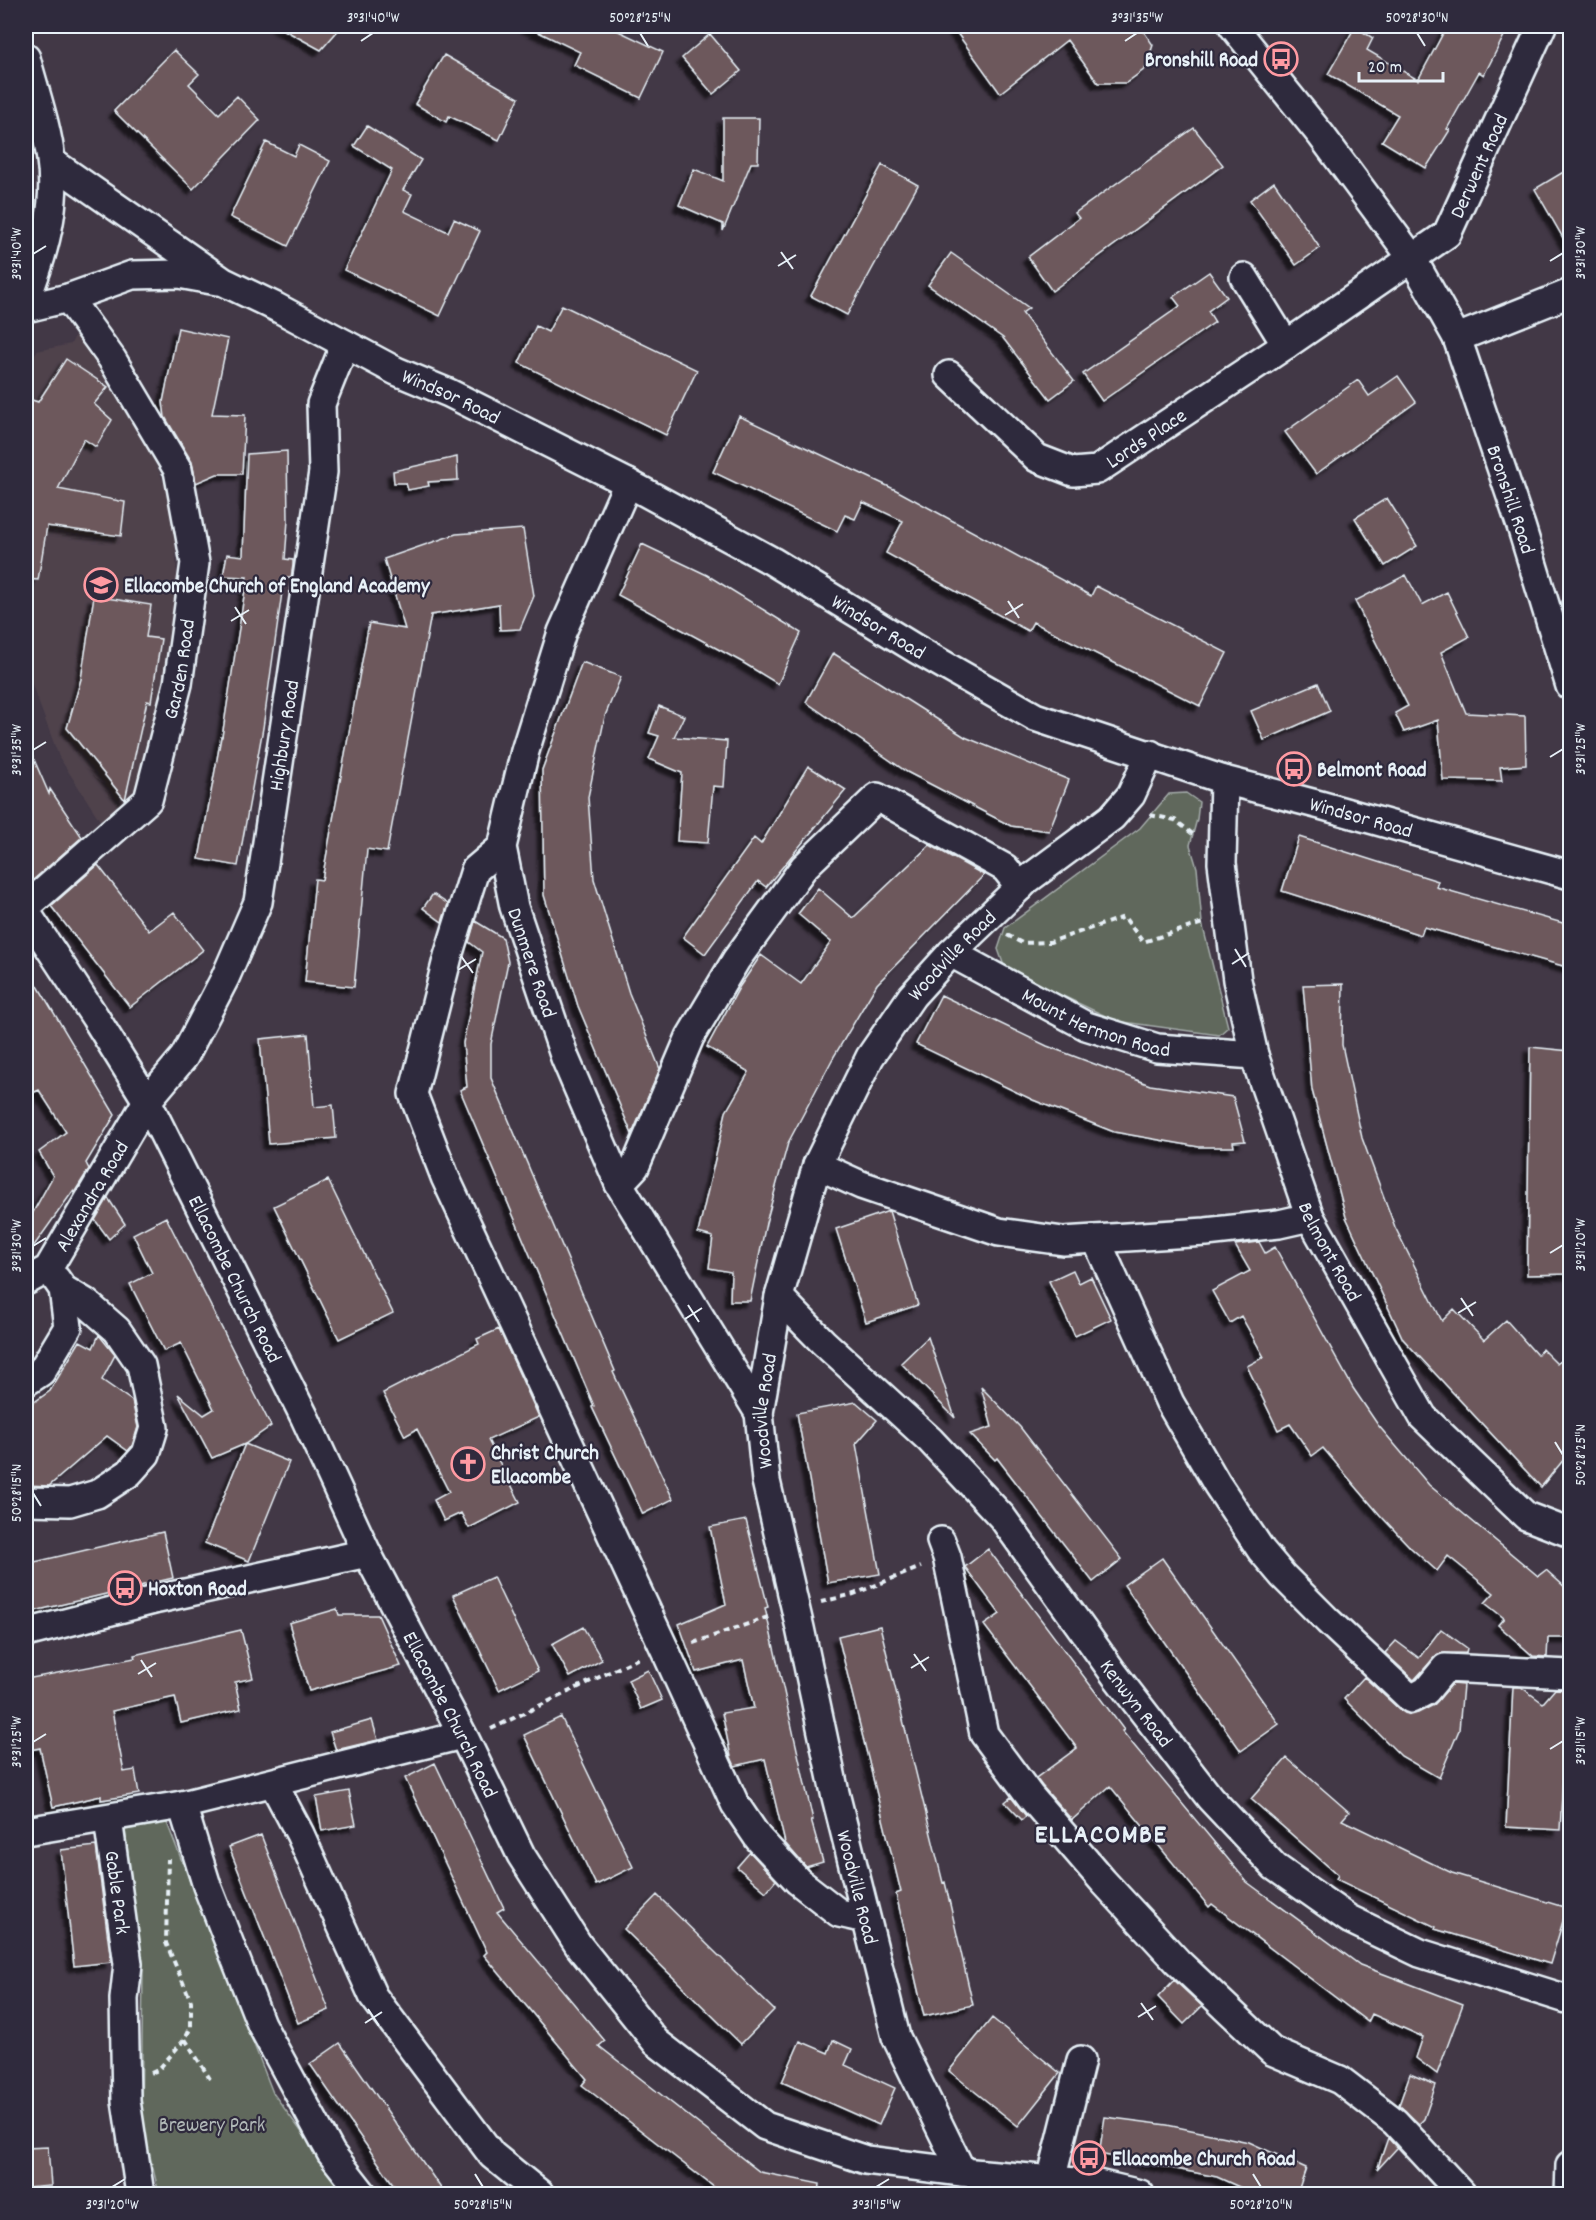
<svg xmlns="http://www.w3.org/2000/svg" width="1596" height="2220" font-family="Dekko,sans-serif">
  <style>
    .built { fill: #4f424c }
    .green { fill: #60685b; stroke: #a4acaa; stroke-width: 1.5 }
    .building { fill: #6d595b; stroke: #e8f1f8; stroke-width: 1.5; filter: url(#shadow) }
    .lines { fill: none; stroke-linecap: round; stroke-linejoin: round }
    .minor-casing { stroke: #e8f1f8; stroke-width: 32 }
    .path { stroke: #e8f1f8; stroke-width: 4; stroke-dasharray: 6 4.5; stroke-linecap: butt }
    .minor { stroke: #2f2a3d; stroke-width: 27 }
    .ticks { fill: none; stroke: #e8f1f8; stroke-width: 2 }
    .labels { text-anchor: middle; stroke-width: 4.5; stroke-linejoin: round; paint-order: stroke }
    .poi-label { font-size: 21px; font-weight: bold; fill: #e8f1f8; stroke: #2f2a3d; text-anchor: start }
    .street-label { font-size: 21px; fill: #e8f1f8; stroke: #2f2a3d }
    .park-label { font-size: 21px; fill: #b2bab9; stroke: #2f2a3d }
    .district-label { font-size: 27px; font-weight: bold; letter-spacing: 1.5px; fill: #e8f1f8; stroke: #2f2a3d }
    .neatline { fill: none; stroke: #e8f1f8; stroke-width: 2 }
    .ticks-label { font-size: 15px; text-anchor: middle; fill: #e8f1f8 }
  </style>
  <defs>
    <filter id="shadow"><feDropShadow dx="-5.5" dy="5.5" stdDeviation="1.5" flood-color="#0009"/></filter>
  </defs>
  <rect width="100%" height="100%" fill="#423846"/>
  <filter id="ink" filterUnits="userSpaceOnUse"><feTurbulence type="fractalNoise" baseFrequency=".0167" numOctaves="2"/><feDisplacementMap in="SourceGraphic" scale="12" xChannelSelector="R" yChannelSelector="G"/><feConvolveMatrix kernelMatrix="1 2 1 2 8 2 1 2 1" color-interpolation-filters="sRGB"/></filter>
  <g filter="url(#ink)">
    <path class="built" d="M78,329L148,447L169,494L174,520L176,557L178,614L136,795L101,822L59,757L30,679L26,678V367L37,351L71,344Z"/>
    <path class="green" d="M1186,793L1199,802L1197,819L1190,845L1197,868L1202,923L1228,1027L1219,1035L1116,1021L1027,979L1004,966L998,949L1005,928L1140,828L1169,794Z
      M167,1823L273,2093L347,2194H159L141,2118L143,1971L125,1830Z"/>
    <path class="building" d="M277,26H342L321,50Z
      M526,26H608L663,52L641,98L574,65L580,52Z
      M952,26H1140L1153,45L1145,69L1126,83H1098L1067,40L1000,93Z
      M1447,26H1509L1484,75L1479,72L1447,129L1450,130L1426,168L1382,141L1398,115L1328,74L1355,27L1373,38L1367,50L1418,80Z
      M710,34L741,71L713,94L682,58Z
      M174,50L199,74L189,84L219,114L237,96L260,120L193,189L114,111Z
      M444,55L519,98L499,140L449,116L446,122L415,104Z
      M723,118H759L758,163H751L723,231V224L679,205L694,169L723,181Z
      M367,126L421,160L403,190L412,194L404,211L448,232L454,219L480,231L440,316L344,270L392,170L354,146Z
      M1194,128L1223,165L1052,291L1028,257L1079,218L1075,213Z
      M266,142L294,156L299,145L330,161L288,246L230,217Z
      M882,165L918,185L847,315L811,296Z
      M1570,168V250L1535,189Z
      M1274,182L1320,248L1296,265L1250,200Z
      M951,253L1029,308L1022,313L1074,381L1050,399L1003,338L928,285Z
      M1209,272L1227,297L1208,311L1215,322L1102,401L1083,374L1180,306L1173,297Z
      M562,305L697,370L666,435L519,363L536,326L548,332Z
      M178,328L228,339L212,414L245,415L242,474H217L196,483L192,462L165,417L163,402Z
      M66,359L108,387L94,404L112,420L96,447L84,439L58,489L125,502L121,536L47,526L38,580L26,579V398L38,402Z
      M1398,376L1416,402L1316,474L1285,432L1358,380L1369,396Z
      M739,416L896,490L1091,596L1096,586L1227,653L1200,706L1033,622L1028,631L886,553L903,521L863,502L855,519L845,515L837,531L713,472Z
      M287,451L288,520L285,559L293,560V565L291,578H284L263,728L238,866L199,859L221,737H222L247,577L223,576L227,554L243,556L247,454Z
      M457,457L458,480L428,482L429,486L408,490L406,483H394L393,471Z
      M1387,498L1417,546L1385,566L1355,518Z
      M523,529L534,596L520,629L500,630L499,604L431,615L387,852L367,849L354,987L305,982L315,879L322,880L369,623L405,629L384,559L456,534Z
      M642,544L707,575L801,633L778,684L742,662L618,595Z
      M1406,575L1422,605L1447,592L1469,637L1441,652L1466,713L1525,716L1526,765L1500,767L1502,781L1443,780L1438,720L1404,732L1395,713L1408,706L1355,601Z
      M94,596L151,605L146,637L161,639L151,702L147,701L125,800L67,728L81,679Z
      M833,653L965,737L1069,780L1049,831L1011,826L907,772L806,702Z
      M582,662L621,677L605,716L588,797L594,879L629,993L660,1069L632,1134L578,1006L544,895L542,770Z
      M1318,683L1330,711L1264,740L1251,711Z
      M659,706L684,716L674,737L727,741L724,787L713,786L708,843L677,841L682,773L649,759L659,736L649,733Z
      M26,741L49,794L50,789L82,837L32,881L26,873Z
      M808,766L846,790L766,887L758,881L705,954L683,937L754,838L761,844Z
      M1299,837L1438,881L1436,887L1570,925V968L1424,927L1421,935L1282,891Z
      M930,845L984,875L877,984L833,1058L788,1143L766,1223L750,1301H730L731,1272L709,1268L713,1237L698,1233L726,1112L749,1072L707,1047L740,986L761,955L801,984L831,942L798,914L818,888L853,918Z
      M98,865L149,931L174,912L203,950L130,1007L51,906Z
      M433,894L448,904L442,922L423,908Z
      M475,921L503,938L508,962L491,1044V1078L615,1371L613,1372L673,1499L643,1514L592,1407L594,1406L460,1090L467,1087L463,1043L482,952L469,942Z
      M26,966L115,1115L86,1163L89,1169L74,1193L73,1191L26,1257V1225L53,1176L39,1152L66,1132L39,1090L26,1096Z
      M1343,984L1342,1045L1362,1138L1395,1227L1442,1321L1454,1309L1484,1340L1506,1320L1537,1355L1542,1349L1557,1364L1570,1351V1452L1541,1487L1403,1339L1346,1217L1312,1090L1303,985Z
      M941,995L1047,1046L1150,1085L1233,1097L1245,1141L1233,1142L1234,1147H1199L1114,1132L1033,1100L916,1044Z
      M308,1034L314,1107L333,1105L336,1138L269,1144L260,1039Z
      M1530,1047L1570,1051V1274L1527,1275Z
      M328,1180L393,1313L339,1339L274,1206Z
      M108,1198L125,1224L109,1239L95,1220Z
      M889,1211L918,1305L866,1322L836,1229Z
      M166,1217L271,1426L245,1444L212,1458L178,1394L204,1415L214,1409L181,1343L164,1351L130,1284L152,1273L133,1234Z
      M1259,1242L1265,1253L1275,1247L1353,1388L1378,1425L1429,1485L1538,1576L1546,1570L1566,1588L1570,1597V1638H1548L1547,1657L1533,1656L1498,1625L1504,1618L1485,1603L1494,1593L1448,1556L1437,1571L1411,1548L1380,1515L1323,1448L1312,1456L1290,1424L1278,1430L1247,1366L1264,1357L1241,1316L1230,1323L1212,1291L1250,1271L1235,1245Z
      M1073,1270L1079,1283L1091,1277L1111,1319L1075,1336L1049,1281Z
      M499,1329L539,1417L488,1440L520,1502L469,1528L461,1513L444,1521L434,1500L449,1492L417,1429L405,1436L383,1393L479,1344L477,1339Z
      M99,1335L115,1355L102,1380L132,1401L138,1427L132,1446L128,1451L107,1436L49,1486L26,1485V1408L50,1391L80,1341L93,1348Z
      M928,1337L955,1418L901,1363Z
      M981,1387L1020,1427L1122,1559L1093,1582L997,1458L995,1460L970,1434L992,1427Z
      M856,1402L877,1420L856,1444L880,1574L828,1583L797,1413Z
      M245,1444L289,1462L249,1561L205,1543Z
      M746,1520L768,1607L765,1608L813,1820H811L823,1862L806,1867L785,1843L765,1759L735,1766L731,1757L722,1713L754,1708L743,1660L696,1672L679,1624L726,1604L710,1527Z
      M163,1532L173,1578L26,1613V1564Z
      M988,1549L1124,1730L1122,1731L1247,1882L1360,1965L1463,2004L1437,2074L1416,2058L1423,2037L1372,2014L1368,2022L1212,1904L1209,1907L1110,1786L1072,1820L1042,1786L1036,1778L1077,1748L984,1625L1000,1614L965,1567Z
      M1162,1558L1279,1724L1241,1751L1124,1585Z
      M493,1577L538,1671L499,1690L453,1595Z
      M337,1609L339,1615H378L401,1666L309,1691L289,1623Z
      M880,1626L943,1883L945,1882L973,2005L924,2016L896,1894L901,1892L838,1636Z
      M583,1627L602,1660L570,1677L552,1644Z
      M1441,1629L1467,1648L1466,1653L1438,1654L1414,1680L1385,1653L1396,1641L1419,1658Z
      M241,1630L253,1678L235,1682L241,1709L181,1723L175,1697L112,1711L124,1772L135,1770L139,1794L101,1800V1796L53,1807L40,1748L26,1751V1679L135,1658L134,1655Z
      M648,1670L662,1700L641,1709L628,1680Z
      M1364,1677L1400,1710L1410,1715L1418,1713L1434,1705L1452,1684L1463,1685L1459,1730L1439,1778L1401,1756L1344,1699Z
      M1513,1687H1521L1543,1703L1555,1689L1568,1690L1560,1830L1506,1827Z
      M561,1717L633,1867L596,1885L524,1735Z
      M372,1720L378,1740L336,1750L330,1732Z
      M1287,1758L1349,1812L1342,1820L1452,1873L1567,1908L1550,1964L1435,1929L1436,1927L1336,1879L1338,1875L1251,1799Z
      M435,1763L504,1908L497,1912L605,2041L599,2046L760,2172L820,2184L819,2194H723L582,2085L587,2079L484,1955L487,1952L405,1778Z
      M349,1791L356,1825L322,1831L316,1797Z
      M1011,1797L1026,1816L1022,1820L1005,1802Z
      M261,1835L329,2010L298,2023L229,1847Z
      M96,1846L111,1962L74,1966L61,1850Z
      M750,1852L776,1880L766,1892L737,1867Z
      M657,1895L774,2010L741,2044L624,1929Z
      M1174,1980L1202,2006L1184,2024L1158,1997Z
      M992,2018L1060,2073L1018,2126L949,2071Z
      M833,2040L852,2049L845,2065L895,2088L879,2125L782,2082L800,2041L828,2053Z
      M340,2043L445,2194H400L310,2064Z
      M1410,2074L1436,2085L1424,2119L1419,2124L1399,2105Z
      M1105,2117L1167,2125L1249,2142L1306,2168L1297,2194H1255L1217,2177L1099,2154Z
      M1388,2138L1397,2148L1377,2170Z
      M48,2147L51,2186L26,2188V2148Z"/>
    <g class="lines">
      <defs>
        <g id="minor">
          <path id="s1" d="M1233,26L1321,135L1412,258L1457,338L1521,526L1570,686"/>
          <path d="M26,58C35,92 47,126 51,160C58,206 43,257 26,299"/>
          <path id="s2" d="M52,162L224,282L276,307L396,371L449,393L628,483L772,561L916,649L1035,717L1224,780L1320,805L1570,875"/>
          <path d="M1244,277L1286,345"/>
          <path d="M26,308L68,298L132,275L179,274L217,281"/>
          <path d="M1457,338L1570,293"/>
          <path id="s3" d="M949,375L1037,458L1073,472L1097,470L1286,345L1447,234L1542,26"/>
          <path id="s4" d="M628,483L562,632L525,751L502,847L514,907L565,1058L619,1184L759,1413"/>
          <path id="s5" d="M1224,780L1222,863L1237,980L1254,1055L1310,1217L1423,1417L1526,1516L1570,1533"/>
          <path d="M502,847L475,870L448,956L413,1094L445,1177L666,1652L735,1804L758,1838L798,1881L839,1913L866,1919"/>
          <path id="s6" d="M26,907L148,800L178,684L195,563L178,470L112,359L68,298"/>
          <path id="s7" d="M26,912L95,1017L147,1101L305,1418L367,1553L466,1741L521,1855L579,1946L656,2042L765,2126L866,2160L962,2172L1098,2184L1140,2194"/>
          <path id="s8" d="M951,953L1086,1026L1157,1048L1254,1055"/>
          <path d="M817,1165L861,1185L999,1232L1063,1241L1206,1232L1279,1224L1310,1217"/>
          <path d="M619,1184L635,1167L690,1037L736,960L804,867L877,797L1005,868L1020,887"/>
          <path d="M1096,1239L1170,1403L1217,1484L1261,1550L1283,1576L1328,1621L1411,1699L1426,1691L1445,1668L1570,1674"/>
          <path id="s9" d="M26,1281L48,1269L147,1101L184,1057L225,978L258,902L323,472L321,404L345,344"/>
          <path id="s10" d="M779,1297L823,1342L930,1440L1002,1517L1115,1675L1210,1798L1275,1867L1349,1919L1420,1953L1570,2000"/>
          <path d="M26,1382L41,1372L68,1327L63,1289L56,1279"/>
          <path d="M26,1501L70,1502L97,1494L129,1473L146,1454L154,1428L141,1365L117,1330L85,1302L63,1289"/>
          <path d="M941,1541L947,1557L984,1734L1030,1796L1103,1881L1178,1962L1272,2051L1340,2080L1395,2122L1462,2194"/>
          <path d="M26,1633L158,1599L367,1553"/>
          <path d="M273,1783L300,1834L373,1996L492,2155L540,2194"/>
          <path id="s11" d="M108,1819L128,1964L124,1999L126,2101L140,2194"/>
          <path d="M26,1831L182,1805"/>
          <path id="s12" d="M962,2172L896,2037L835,1793L800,1628L766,1481L759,1413L779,1297L817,1165L870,1057L912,996L951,953L1027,880L1112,817L1131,795L1150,754"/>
          <path d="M1051,2180L1081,2060"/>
          <path d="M363,2194L331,2153L261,2024L207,1886L182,1805L462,1735"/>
          <path d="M1569,2194L1570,2165"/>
        </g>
      </defs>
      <use href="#minor" class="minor-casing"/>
      <path class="path" d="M1150,815L1175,820L1194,835
        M1007,935L1022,943L1050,942L1124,917L1143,942L1203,923
        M821,1602L854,1594L921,1567
        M693,1643L771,1616
        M491,1729L639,1658
        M185,2039L210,2079
        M151,2073L158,2070L185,2039L191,2027V2001L166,1943L168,1859"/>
      <use href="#minor" class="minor"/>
    </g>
  </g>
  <path class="ticks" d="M640,33L648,46M1417,33L1425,46M361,41L373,33M1125,41L1137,33M781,252L793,269M33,254L46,246M1550,261L1563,253M778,266L796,255M1008,601L1019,618M235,607L246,624M1005,615L1023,604M231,621L249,610M33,750L46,742M1550,757L1563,749M1235,949L1246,967M461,956L473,973M1232,964L1249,953M458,970L476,959M33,1246L46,1238M1550,1253L1563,1245M1461,1298L1473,1316M688,1305L699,1322M1458,1313L1476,1302M685,1319L702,1308M1555,1442L1563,1455M33,1493L41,1506M914,1654L926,1671M141,1660L152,1677M911,1668L929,1657M138,1674L156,1663M33,1742L46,1734M1550,1749L1563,1741M1141,2003L1153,2020M368,2009L379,2026M1138,2017L1156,2006M365,2023L382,2012M475,2174L483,2187M1253,2174L1261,2187M112,2187L125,2179M876,2187L889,2179"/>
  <defs>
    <symbol id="bus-ring" viewBox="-11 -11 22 22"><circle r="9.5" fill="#2f2a3d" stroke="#ff9aa2" stroke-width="1.5"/><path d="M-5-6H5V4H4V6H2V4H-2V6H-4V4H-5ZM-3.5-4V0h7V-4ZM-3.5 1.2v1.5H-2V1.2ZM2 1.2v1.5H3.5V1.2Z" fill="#ff9aa2"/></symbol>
    <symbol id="school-ring" viewBox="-11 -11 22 22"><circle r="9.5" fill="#2f2a3d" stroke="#ff9aa2" stroke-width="1.5"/><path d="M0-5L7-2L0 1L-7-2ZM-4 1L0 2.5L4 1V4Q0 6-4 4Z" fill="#ff9aa2"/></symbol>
    <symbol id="church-ring" viewBox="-11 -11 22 22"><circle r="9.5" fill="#2f2a3d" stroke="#ff9aa2" stroke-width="1.5"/><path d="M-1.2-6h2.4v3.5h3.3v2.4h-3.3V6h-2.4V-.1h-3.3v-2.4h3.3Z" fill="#ff9aa2"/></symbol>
  </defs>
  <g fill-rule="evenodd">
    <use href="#bus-ring" x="1262" y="40" width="38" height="38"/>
    <use href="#school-ring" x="82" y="566" width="38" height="38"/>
    <use href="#bus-ring" x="1275" y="750" width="38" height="38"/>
    <use href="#church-ring" x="449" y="1445" width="38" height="38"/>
    <use href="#bus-ring" x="106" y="1569" width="38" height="38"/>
    <use href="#bus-ring" x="1070" y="2139" width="38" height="38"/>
  </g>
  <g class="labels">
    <g class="poi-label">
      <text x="1258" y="66" text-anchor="end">Bronshill Road</text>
      <text x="124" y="592">Ellacombe Church of England Academy</text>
      <text x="1317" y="776">Belmont Road</text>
      <text x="491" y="1459">Christ Church<tspan x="491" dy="24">Ellacombe</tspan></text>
      <text x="148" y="1595">Hoxton Road</text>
      <text x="1112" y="2165">Ellacombe Church Road</text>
    </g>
    <g class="street-label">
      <text dy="7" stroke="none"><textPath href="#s3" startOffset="681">Derwent Road</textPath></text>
      <text dy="7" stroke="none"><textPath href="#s2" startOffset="464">Windsor Road</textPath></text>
      <text dy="7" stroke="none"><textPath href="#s3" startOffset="242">Lords Place</textPath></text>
      <text dy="7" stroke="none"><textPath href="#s1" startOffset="555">Bronshill Road</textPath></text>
      <text dy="7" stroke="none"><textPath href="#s2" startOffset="950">Windsor Road</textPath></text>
      <text dy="7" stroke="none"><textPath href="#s6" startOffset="297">Garden Road</textPath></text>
      <text dy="7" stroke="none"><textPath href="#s9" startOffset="618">Highbury Road</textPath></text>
      <text dy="7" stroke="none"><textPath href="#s2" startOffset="1472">Windsor Road</textPath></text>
      <text dy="7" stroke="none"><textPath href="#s12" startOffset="1296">Woodville Road</textPath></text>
      <text dy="7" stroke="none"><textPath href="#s4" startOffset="506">Dunmere Road</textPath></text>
      <text dy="7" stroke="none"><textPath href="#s8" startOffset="162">Mount Hermon Road</textPath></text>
      <text dy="7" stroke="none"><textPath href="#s9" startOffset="110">Alexandra Road</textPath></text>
      <text dy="7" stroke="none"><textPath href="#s5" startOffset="489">Belmont Road</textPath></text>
      <text dy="7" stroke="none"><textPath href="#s7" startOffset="423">Ellacombe Church Road</textPath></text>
      <text dy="7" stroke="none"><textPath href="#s12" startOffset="792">Woodville Road</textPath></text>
      <text dy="7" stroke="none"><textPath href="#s10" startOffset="543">Kenwyn Road</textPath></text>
      <text dy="7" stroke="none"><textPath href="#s7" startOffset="909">Ellacombe Church Road</textPath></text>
      <text transform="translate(858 1887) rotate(76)" y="7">Woodville Road</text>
      <text dy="7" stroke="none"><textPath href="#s11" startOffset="74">Gable Park</textPath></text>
    </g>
    <g class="park-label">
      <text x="212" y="2131">Brewery Park</text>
    </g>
    <g class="district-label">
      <text x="1101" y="1842">ELLACOMBE</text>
    </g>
  </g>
  <rect width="1596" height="2220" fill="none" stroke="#2f2a3d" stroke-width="66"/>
  <path d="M1359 72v9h84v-9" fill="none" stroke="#e8f1f8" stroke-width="3"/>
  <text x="1368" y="72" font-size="18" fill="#e8f1f8" stroke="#2f2a3d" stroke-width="4.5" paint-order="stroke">20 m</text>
  <rect x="33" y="33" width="1530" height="2154" class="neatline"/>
  <g class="ticks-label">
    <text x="373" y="22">3°31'40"W</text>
    <text x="640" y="22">50°28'25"N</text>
    <text x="1137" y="22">3°31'35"W</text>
    <text x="1417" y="22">50°28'30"N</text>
    <text transform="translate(1580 253) rotate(-90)" y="5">3°31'30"W</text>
    <text transform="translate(16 254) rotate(-90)" y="5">3°31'40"W</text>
    <text transform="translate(1580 749) rotate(-90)" y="5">3°31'25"W</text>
    <text transform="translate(16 750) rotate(-90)" y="5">3°31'35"W</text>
    <text transform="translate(1580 1245) rotate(-90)" y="5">3°31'20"W</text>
    <text transform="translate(16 1246) rotate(-90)" y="5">3°31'30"W</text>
    <text transform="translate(1580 1455) rotate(-90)" y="5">50°28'25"N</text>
    <text transform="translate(16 1493) rotate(-90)" y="5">50°28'15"N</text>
    <text transform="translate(1580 1741) rotate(-90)" y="5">3°31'15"W</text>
    <text transform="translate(16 1742) rotate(-90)" y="5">3°31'25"W</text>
    <text x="112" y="2209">3°31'20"W</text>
    <text x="483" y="2209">50°28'15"N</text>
    <text x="876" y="2209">3°31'15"W</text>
    <text x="1261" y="2209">50°28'20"N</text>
  </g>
</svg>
